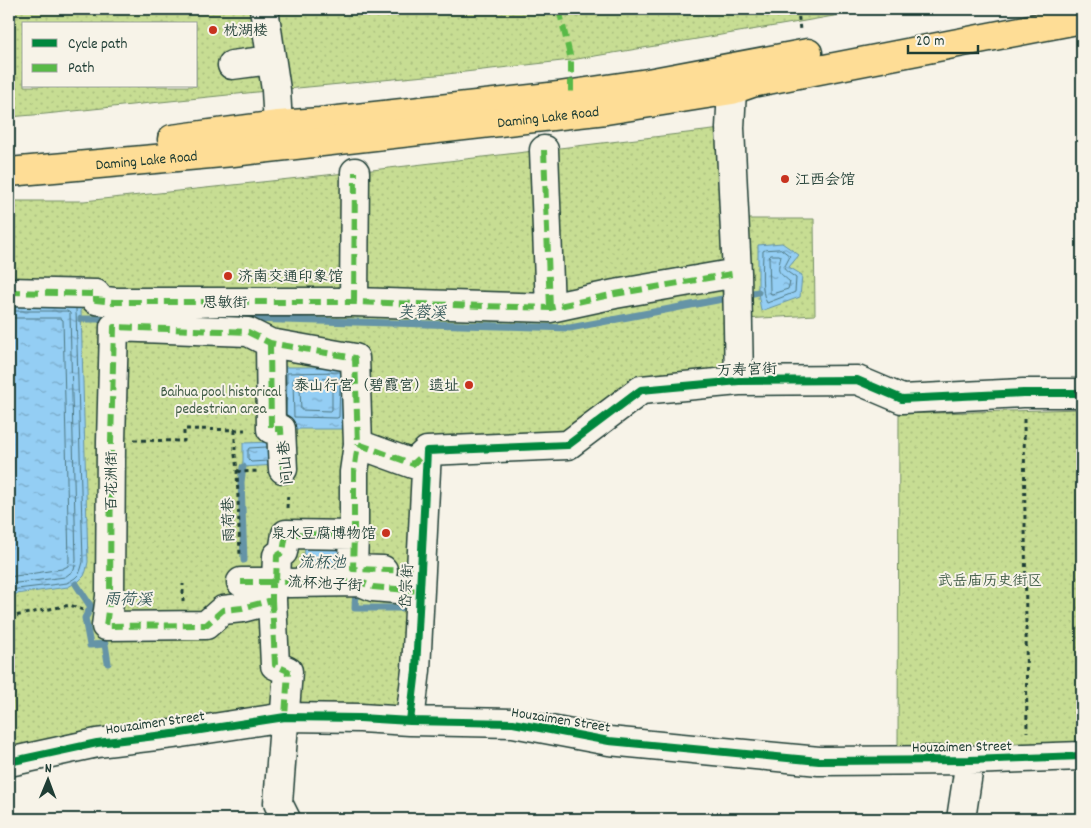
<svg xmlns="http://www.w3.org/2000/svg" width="1091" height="828" font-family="Dekko,'LXGW WenKai TC',sans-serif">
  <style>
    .green { fill: url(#green-dots); stroke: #738d64; fill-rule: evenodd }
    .water { fill: url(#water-ripples); stroke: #6594a7 }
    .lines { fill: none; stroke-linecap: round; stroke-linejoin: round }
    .shore { stroke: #4e7781; stroke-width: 1 }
    .stream { stroke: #6594a7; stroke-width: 7 }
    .minor-casing { stroke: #1f3d34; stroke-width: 31 }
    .major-casing { stroke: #1f3d34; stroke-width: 31 }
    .path { stroke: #1f3d34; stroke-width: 3; stroke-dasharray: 4 4; stroke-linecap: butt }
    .minor { stroke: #f7f3e8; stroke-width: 28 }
    .major { stroke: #fedd96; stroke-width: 28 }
    .quiet { stroke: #58b947; stroke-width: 6; stroke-dasharray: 12 6; stroke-linecap: butt }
    .cycleway-casing { stroke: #f7f3e8; stroke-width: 11 }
    .cycleway { stroke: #00873e; stroke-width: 8 }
    .poi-dot { fill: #c8321e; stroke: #f7f3e8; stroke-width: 2 }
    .labels { text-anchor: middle; stroke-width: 4; stroke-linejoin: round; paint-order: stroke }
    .poi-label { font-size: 15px; fill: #1f3d34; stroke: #f7f3e8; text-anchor: start }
    .street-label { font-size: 15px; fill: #1f3d34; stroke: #f7f3e8 }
    .park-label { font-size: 15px; fill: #415d47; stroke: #f7f3e8 }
    .water-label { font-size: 16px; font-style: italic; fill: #365a5a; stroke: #f7f3e8 }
  </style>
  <defs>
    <pattern id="green-dots" width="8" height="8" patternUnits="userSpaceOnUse" patternTransform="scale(1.25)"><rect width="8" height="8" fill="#c7dd93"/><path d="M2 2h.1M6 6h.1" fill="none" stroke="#aabf7f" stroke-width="1.8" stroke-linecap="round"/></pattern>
    <pattern id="water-ripples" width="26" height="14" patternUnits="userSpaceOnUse" patternTransform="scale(1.25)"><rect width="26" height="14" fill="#94cef4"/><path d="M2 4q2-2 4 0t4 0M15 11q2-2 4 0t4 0" fill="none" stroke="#78a8c6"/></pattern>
  </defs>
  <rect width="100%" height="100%" fill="#f7f3e8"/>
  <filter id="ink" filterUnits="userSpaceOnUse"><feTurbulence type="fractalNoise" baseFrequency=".02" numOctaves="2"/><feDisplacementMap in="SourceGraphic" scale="10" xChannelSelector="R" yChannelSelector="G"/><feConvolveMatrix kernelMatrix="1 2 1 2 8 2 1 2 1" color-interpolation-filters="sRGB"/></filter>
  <g filter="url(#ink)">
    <path class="green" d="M9,9H874L799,22L571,60L447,74L276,90L45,114L9,117ZM24,24H196V86H24Z
      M730,128L739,381L641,390L568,445L427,451L404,708L9,760V201H84L355,172Z
      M744,219H814L815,315L745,319Z
      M1082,409V747H898L899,414Z"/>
    <path class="water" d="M782,243L799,255L789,267L802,275L800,297L761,311L758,292V245Z
      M9,299L82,307L81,311L88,562L86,571L84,576L79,581L68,587L9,595Z
      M281,367H351V429H281Z
      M276,442L277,465L243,467V443Z
      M349,541L344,572L303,580L305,546Z"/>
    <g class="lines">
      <path class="shore" d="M781,249L790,256C783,272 780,266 796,278L795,292L793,293L767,303C760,293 763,264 763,251L765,250Z
        M771,255H779L781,256C777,274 777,270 790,282L788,289L772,294L770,293V290L769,258Z
        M9,311H67L70,313L76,561L74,570L65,577L9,584
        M9,318H60L63,320L69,561L68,566L62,569L9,577
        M295,378L339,379L340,381L339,417L337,418L294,417L293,381Z
        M301,386H331L332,388V410L330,411L301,410L300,388Z
        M286,415L287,373L340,372
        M267,447L249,448L248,450V459L251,462L268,461
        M9,590L67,583L75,578L79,574L81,569L83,562L76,309"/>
      <path class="stream" d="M744,295L758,292
        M81,319H111
        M244,319L570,328L733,297
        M243,467L241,482L244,560
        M76,584L91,607L101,613
        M356,588L355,608H401
        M91,607L85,618L90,645L105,644L108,663"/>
      <defs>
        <path id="minor" d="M264,9L276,90L278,125
          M232,65L271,60
          M732,90L730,128L737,273L739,381
          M544,150L550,308
          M9,292L96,294V300L114,302H354L550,308L615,294L737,273
          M354,302L355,172
          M270,343L271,429H281L283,469
          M427,451L568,445L641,390L739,381L857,380L902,399L1023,393H1082
          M354,535V472L358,444
          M276,580L277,556L283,552L286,534L354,535L353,569L383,570
          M241,582H272
          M420,591L373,587L361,582L290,583L276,580L272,582V600L242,608L223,610L206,625L106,626L110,596L111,442L114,327L248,332L270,343L355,358L358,444L413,464L427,451
          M272,600L275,665L288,671L278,803L286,819
          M410,721L416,670L427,451
          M9,762L97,743L181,733L285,717L360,718L410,721L513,723L609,741L819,761L970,760L1082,756
          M961,819L970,760"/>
        <g id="major">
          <path d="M172,139L278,125L320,122L559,96L648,83L808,53"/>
          <path id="s1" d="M9,172L233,152L606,110L732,90L752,83L1082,19"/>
        </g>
      </defs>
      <use href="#minor" class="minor-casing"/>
      <use href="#major" class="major-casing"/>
      <path class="path" d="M798,9L800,31
        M1024,419L1027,732
        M235,430V455L237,470L240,557
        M134,440L184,441V429L245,430
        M237,470L241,472L259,471
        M287,508L288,492
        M183,602V584
        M9,617L70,605L83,610"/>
      <use href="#minor" class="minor"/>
      <use href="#major" class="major"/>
      <path class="quiet" d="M559,9L571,60V95
        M544,150L550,308
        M9,292L96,294V300L114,302H354L550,308L615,294L737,273
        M354,302L355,172
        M270,343L271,429H281L283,469
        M354,535V472L358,444
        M276,580L277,556L283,552L286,534L354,535L353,569L421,571
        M241,582H272
        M420,591L373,587L361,582L290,583L276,580L272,582V600L242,608L223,610L206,625L106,626L110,596L111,442L114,327L248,332L270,343L355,358L358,444L413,464L427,451
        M272,600L275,665L288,671L285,717"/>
      <defs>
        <path id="cycleway" d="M410,721L416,670L427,451L568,445L641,390L739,381L857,380L902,399L1023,393H1082
          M9,762L97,743L181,733L285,717L360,718L410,721L513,723L609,741L819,761L970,760L1082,756"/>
      </defs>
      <use href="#cycleway" class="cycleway-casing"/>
      <use href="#cycleway" class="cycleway"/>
    </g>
  </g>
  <g class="poi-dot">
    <circle cx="213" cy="30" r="5"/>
    <circle cx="785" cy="179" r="5"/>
    <circle cx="228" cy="276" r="5"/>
    <circle cx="469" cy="385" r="5"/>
    <circle cx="386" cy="533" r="5"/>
  </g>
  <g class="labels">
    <g class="poi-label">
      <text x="223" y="35">枕湖楼</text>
      <text x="795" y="184">江西会馆</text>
      <text x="238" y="281">济南交通印象馆</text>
      <text x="459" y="390" text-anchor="end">泰山行宫（碧霞宫）遗址</text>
      <text x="376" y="538" text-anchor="end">泉水豆腐博物馆</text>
    </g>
    <g class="street-label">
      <text dy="5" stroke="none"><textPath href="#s1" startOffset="542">Daming Lake Road</textPath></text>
      <text dy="5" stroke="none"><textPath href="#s1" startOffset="138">Daming Lake Road</textPath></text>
      <text x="225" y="307">思敏街</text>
      <text transform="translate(747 369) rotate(-2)" y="5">万寿宫街</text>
      <text transform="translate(285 463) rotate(-96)" y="5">问山巷</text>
      <text transform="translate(111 481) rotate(-90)" y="5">百花洲街</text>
      <text transform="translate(228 520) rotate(-92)" y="5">雨荷巷</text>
      <text transform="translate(325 583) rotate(3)" y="5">流杯池子街</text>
      <text transform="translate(406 586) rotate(-87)" y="5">岱宗街</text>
      <text transform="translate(561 719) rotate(9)" y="5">Houzaimen Street</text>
      <text transform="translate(155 722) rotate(-8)" y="5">Houzaimen Street</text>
      <text transform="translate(962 746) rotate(-1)" y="5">Houzaimen Street</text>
    </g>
    <g class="park-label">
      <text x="221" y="396">Baihua pool historical<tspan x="221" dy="17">pedestrian area</tspan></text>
      <text x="990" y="585">武岳庙历史街区</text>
    </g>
    <g class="water-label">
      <text transform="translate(422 311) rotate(1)" y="6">芙蓉溪</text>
      <text x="322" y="567">流杯池</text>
      <text transform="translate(128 598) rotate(1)" y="6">雨荷溪</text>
    </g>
  </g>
  <rect width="1091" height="828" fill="none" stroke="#f7f3e8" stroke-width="30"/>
  <rect x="15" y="15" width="1061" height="798" fill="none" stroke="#1f3d34" stroke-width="2" filter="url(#ink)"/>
  <rect x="22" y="22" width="175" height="65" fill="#f7f3e8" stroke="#a1aaa0"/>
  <rect x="32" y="39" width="25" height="8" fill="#00873e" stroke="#a1aaa0"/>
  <text x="68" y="48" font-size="15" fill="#1f3d34">Cycle path</text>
  <rect x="32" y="64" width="25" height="8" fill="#58b947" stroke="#a1aaa0"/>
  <text x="68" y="72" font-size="15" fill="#1f3d34">Path</text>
  <g transform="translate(48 780) rotate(1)" stroke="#f7f3e8" stroke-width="4" paint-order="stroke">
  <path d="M0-4L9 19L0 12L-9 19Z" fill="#1f3d34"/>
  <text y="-8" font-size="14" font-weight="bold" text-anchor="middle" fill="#1f3d34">N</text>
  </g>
  <path d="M908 45v8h70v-8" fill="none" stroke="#1f3d34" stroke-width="2.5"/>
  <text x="916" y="45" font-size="15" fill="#1f3d34" stroke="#f7f3e8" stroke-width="4" paint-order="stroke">20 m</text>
</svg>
